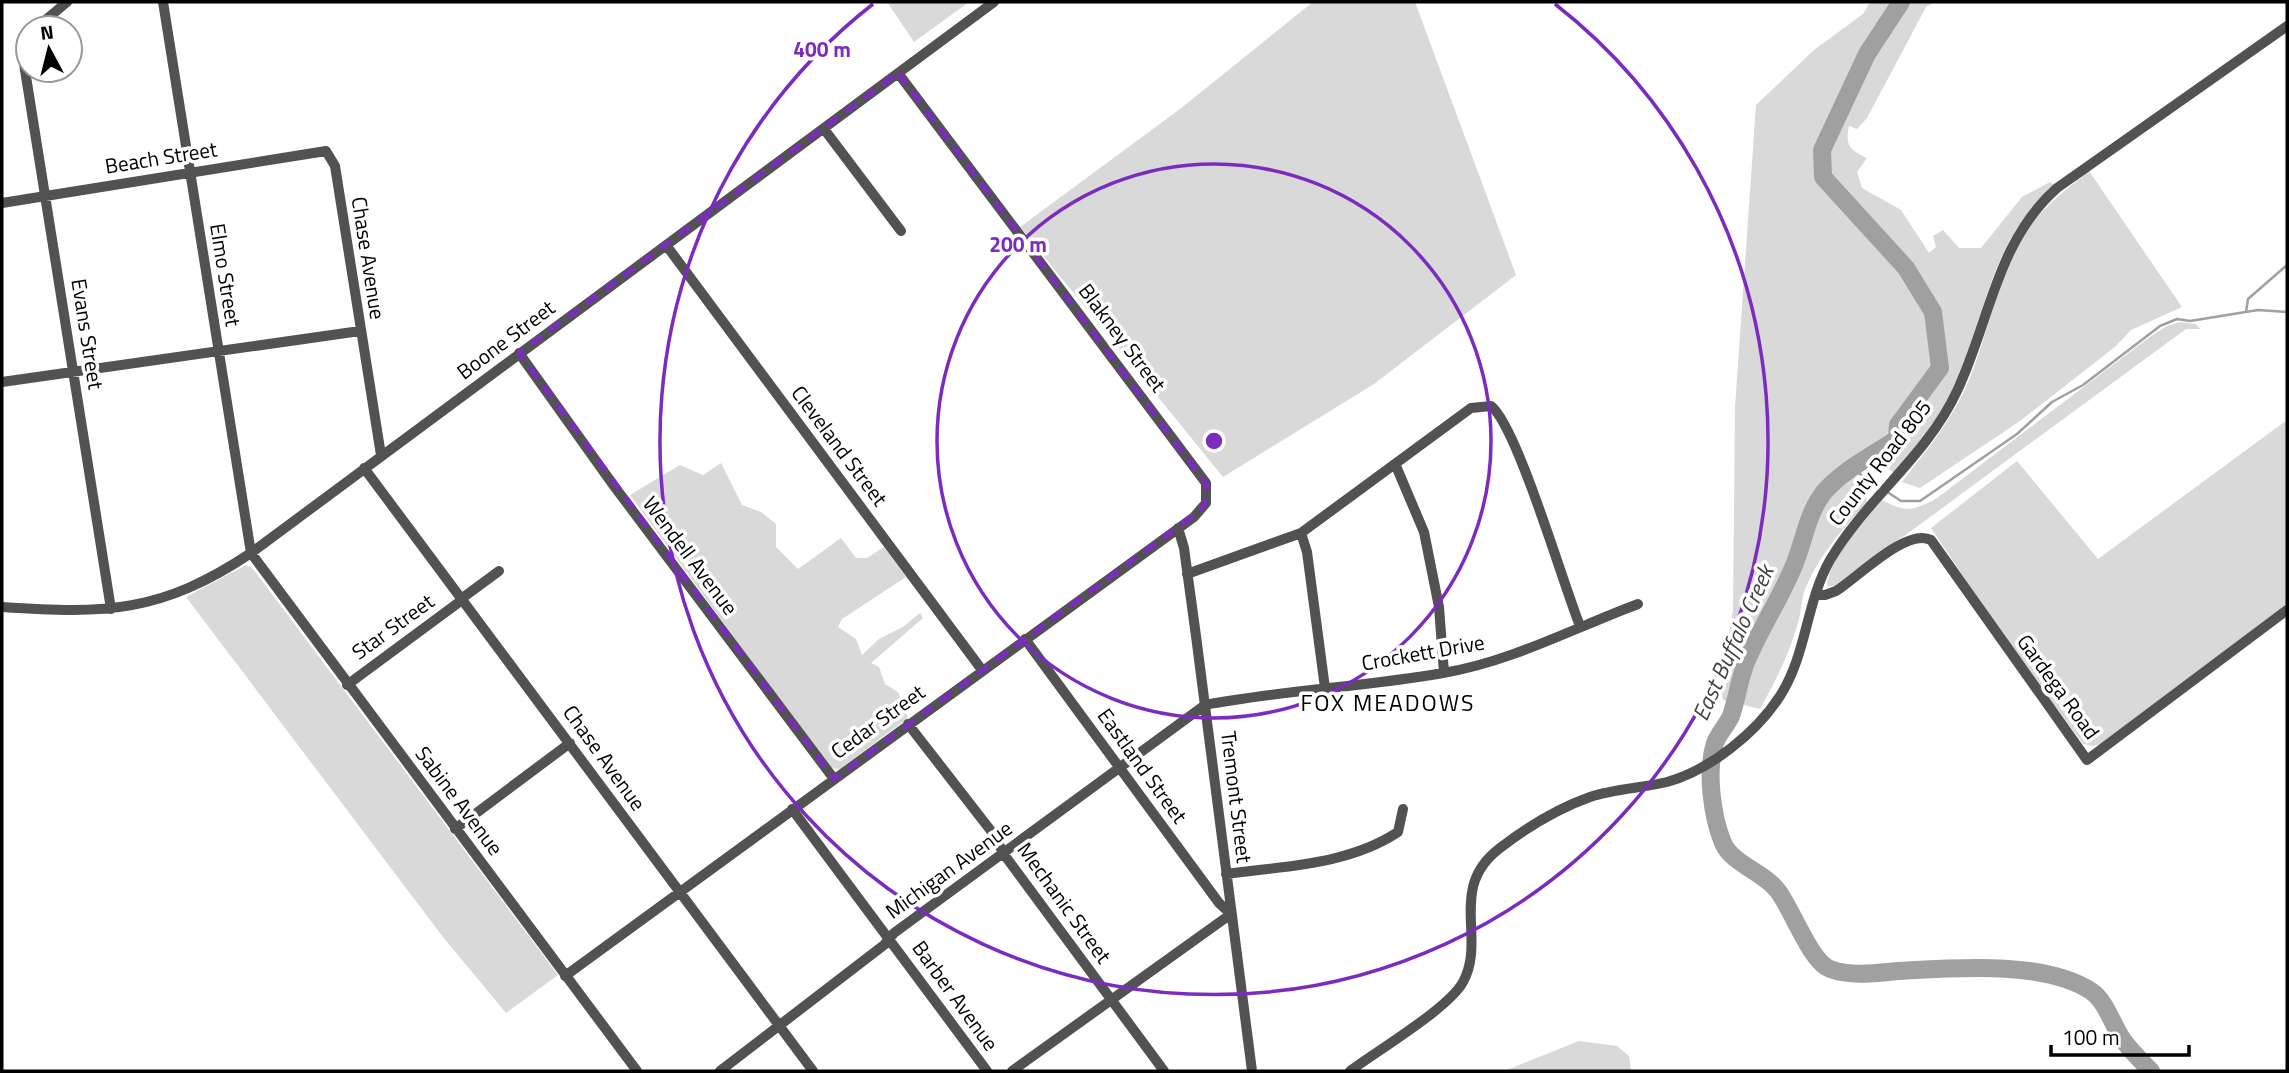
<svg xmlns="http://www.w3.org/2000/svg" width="2289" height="1073" font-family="'Titillium Web',sans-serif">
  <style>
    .green { fill: #d9d9d9 }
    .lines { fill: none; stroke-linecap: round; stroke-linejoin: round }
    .stream { stroke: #a0a0a0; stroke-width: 2.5 }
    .river { stroke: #a0a0a0; stroke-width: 18 }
    .minor { stroke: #525252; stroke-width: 10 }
    .marked { fill: none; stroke: #7b2cbf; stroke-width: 5; stroke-dasharray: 14 9; stroke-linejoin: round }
    .ring { fill: none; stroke: #7b2cbf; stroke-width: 3.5 }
    .labels { text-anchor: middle; stroke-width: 7; stroke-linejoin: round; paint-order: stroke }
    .street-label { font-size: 21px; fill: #000; stroke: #fff }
    .water-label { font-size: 23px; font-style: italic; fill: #414141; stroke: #fff }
    .neighbourhood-label { font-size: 23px; letter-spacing: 2px; fill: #000; stroke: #fff }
    .centre { fill: #7b2cbf; stroke: #fff; stroke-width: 3.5 }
    .ring-label { font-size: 21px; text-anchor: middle; font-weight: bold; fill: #7b2cbf; stroke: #fff; stroke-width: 7; stroke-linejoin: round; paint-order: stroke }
  </style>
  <rect width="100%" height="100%" fill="#fff"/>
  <path class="green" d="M887,2H969L914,42Z
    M1313,2H1415L1516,275L1374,384L1223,477L1020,227L1180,109Z
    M1870,2H1935L1926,7L1867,118L1857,129L1849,126C1845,146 1849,149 1867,158L1857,172L1862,188L1901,210L1929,253L1936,247L1933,236L1943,230L1959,248H1981L2022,197L2050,182L2054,185C1988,242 1986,321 1950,394C1936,423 1914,448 1894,473L1874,459L1853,475L1865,486L1867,503C1842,529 1820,554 1806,587C1801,597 1802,608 1799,619C1791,650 1776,681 1760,709L1723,700L1720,685L1733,610L1735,407L1756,105L1814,50L1863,14Z
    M2089,171L2182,307L2131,330L2116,346L2020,421L1920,488L1902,482C1925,452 1949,424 1965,389C1989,338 1995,276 2027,230C2044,206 2067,189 2089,171Z
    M2180,322L2195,324L2201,329H2186L1836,586H1827C1828,559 1865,521 1882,500C1906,513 1913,511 1937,498L2151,336L2167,326Z
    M2287,420V604L2105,743L2093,746L2083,744L1999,630L1931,528L2017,461L2098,559Z
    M721,463L742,505L761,512L776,524V547L798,569L841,538L856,558H867L884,547L906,577L842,619L838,627L856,639L862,655L879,639L903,627L920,613L923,618L871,663L879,667L885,684L898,692L908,718L840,769L830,768L630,495L680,465L703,475Z
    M246,565L253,569L558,975L506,1013L443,937L186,597Z
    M1579,1041L1617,1046L1629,1056L1631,1071H1504Z"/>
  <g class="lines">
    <path class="stream" d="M2246,312L2248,299L2287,265
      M1851,468L1901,501H1920L2017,434L2052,402L2083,385L2160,326L2177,319L2190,321L2258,310L2287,312"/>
    <path class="river" d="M1901,2L1867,54L1822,150L1823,177L1906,268L1933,312L1940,368L1898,425L1897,439C1872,456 1844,469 1824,492C1806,515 1804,544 1792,570C1778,603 1758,632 1745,665C1739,681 1737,699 1731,716C1727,725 1718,734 1715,743C1706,771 1712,816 1723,843C1732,864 1764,872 1778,891C1793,911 1810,961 1830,969C1851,977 1877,973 1898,971C1953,968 2043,960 2091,991C2107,1002 2112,1025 2123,1040C2131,1051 2141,1061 2151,1071"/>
    <path class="minor" d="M163,2L251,553L637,1071
      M36,28L67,2
      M28,36L21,45L111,609
      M824,129L901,231
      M2,203L326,151L335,166L381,455
      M666,245L982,670
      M519,353L614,486L834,779
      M2,382L360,331
      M1396,466L1424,532L1439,607L1444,673
      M364,468L813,1071
      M1178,528L1184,548L1196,636L1252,1071
      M1301,533L1307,552L1325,688
      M1187,574L1301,533L1471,408L1491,406C1517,426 1563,584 1580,626
      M1816,595H1825L1836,591C1857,578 1907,527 1931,540L2087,760L2287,610
      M461,599L499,571
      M2,607C106,614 161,613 251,553L994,2
      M347,685L462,600
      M908,724L995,836L1003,853L1164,1071
      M792,809L987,1071
      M455,829L570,743
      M1226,874C1284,866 1348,865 1398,832L1403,809
      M565,976L1194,517L1206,503V483L898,73
      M720,1071L884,945L894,933L1205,705C1284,690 1364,687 1443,673C1510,662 1574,628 1638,604
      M1012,1071L1231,914L1219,903L1025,639
      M1350,1071C1377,1051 1449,1008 1463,982C1487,938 1447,888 1500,848C1526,828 1559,808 1590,797C1614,789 1642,788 1667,782C1710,770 1756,733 1780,696C1807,654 1806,602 1830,560C1866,499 1927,456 1957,391C1990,321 1996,242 2057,188L2287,26"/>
  </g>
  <path class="marked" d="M898,73L1206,483L1208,495L1201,510L834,779L519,353Z"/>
  <g class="ring">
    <circle cx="1214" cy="441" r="277"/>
    <path d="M1555 4A554 554 0 1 1 873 4"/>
  </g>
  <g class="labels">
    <g class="street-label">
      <text transform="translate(161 158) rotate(-9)" y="7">Beach Street</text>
      <text transform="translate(368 258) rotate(81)" y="7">Chase Avenue</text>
      <text transform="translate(225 275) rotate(81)" y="7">Elmo Street</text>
      <text transform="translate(87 334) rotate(81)" y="7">Evans Street</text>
      <text transform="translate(1122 338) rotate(53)" y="7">Blakney Street</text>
      <text transform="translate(506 340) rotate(-37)" y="7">Boone Street</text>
      <text transform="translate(839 446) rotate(53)" y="7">Cleveland Street</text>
      <text transform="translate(1880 463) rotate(-52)" y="7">County Road 805</text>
      <text transform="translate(690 556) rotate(53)" y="7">Wendell Avenue</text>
      <text transform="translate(393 627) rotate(-36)" y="7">Star Street</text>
      <text transform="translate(1423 653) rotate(-10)" y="7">Crockett Drive</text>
      <text transform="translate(2058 687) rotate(54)" y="7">Gardega Road</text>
      <text transform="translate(878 722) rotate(-36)" y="7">Cedar Street</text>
      <text transform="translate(604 758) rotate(54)" y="7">Chase Avenue</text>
      <text transform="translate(1142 766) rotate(54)" y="7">Eastland Street</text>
      <text transform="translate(1236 797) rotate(83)" y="7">Tremont Street</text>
      <text transform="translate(459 801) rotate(53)" y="7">Sabine Avenue</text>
      <text transform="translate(949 870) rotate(-36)" y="7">Michigan Avenue</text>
      <text transform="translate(1064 903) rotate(54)" y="7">Mechanic Street</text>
      <text transform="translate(955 996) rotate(54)" y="7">Barber Avenue</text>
    </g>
    <g class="water-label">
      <text transform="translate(1733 643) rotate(-66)" y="8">East Buffalo Creek</text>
    </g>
    <g class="neighbourhood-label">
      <text x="1388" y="711">FOX MEADOWS</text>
    </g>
  </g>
  <circle cx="1214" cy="441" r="10" class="centre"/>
  <g class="ring-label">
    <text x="822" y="57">400 m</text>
    <text x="1018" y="252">200 m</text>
  </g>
  <rect width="2289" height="1073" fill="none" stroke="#000000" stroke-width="7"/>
  <g transform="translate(49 49) rotate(353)"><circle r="33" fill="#ffffff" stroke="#999999" stroke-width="2"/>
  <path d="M0-5L12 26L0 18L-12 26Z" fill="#000000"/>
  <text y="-10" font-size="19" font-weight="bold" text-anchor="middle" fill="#000000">N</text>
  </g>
  <path d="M2051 1045v10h138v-10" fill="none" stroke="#000000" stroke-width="3.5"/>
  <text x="2062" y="1045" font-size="21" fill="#000000" stroke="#ffffff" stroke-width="5" paint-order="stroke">100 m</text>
</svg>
